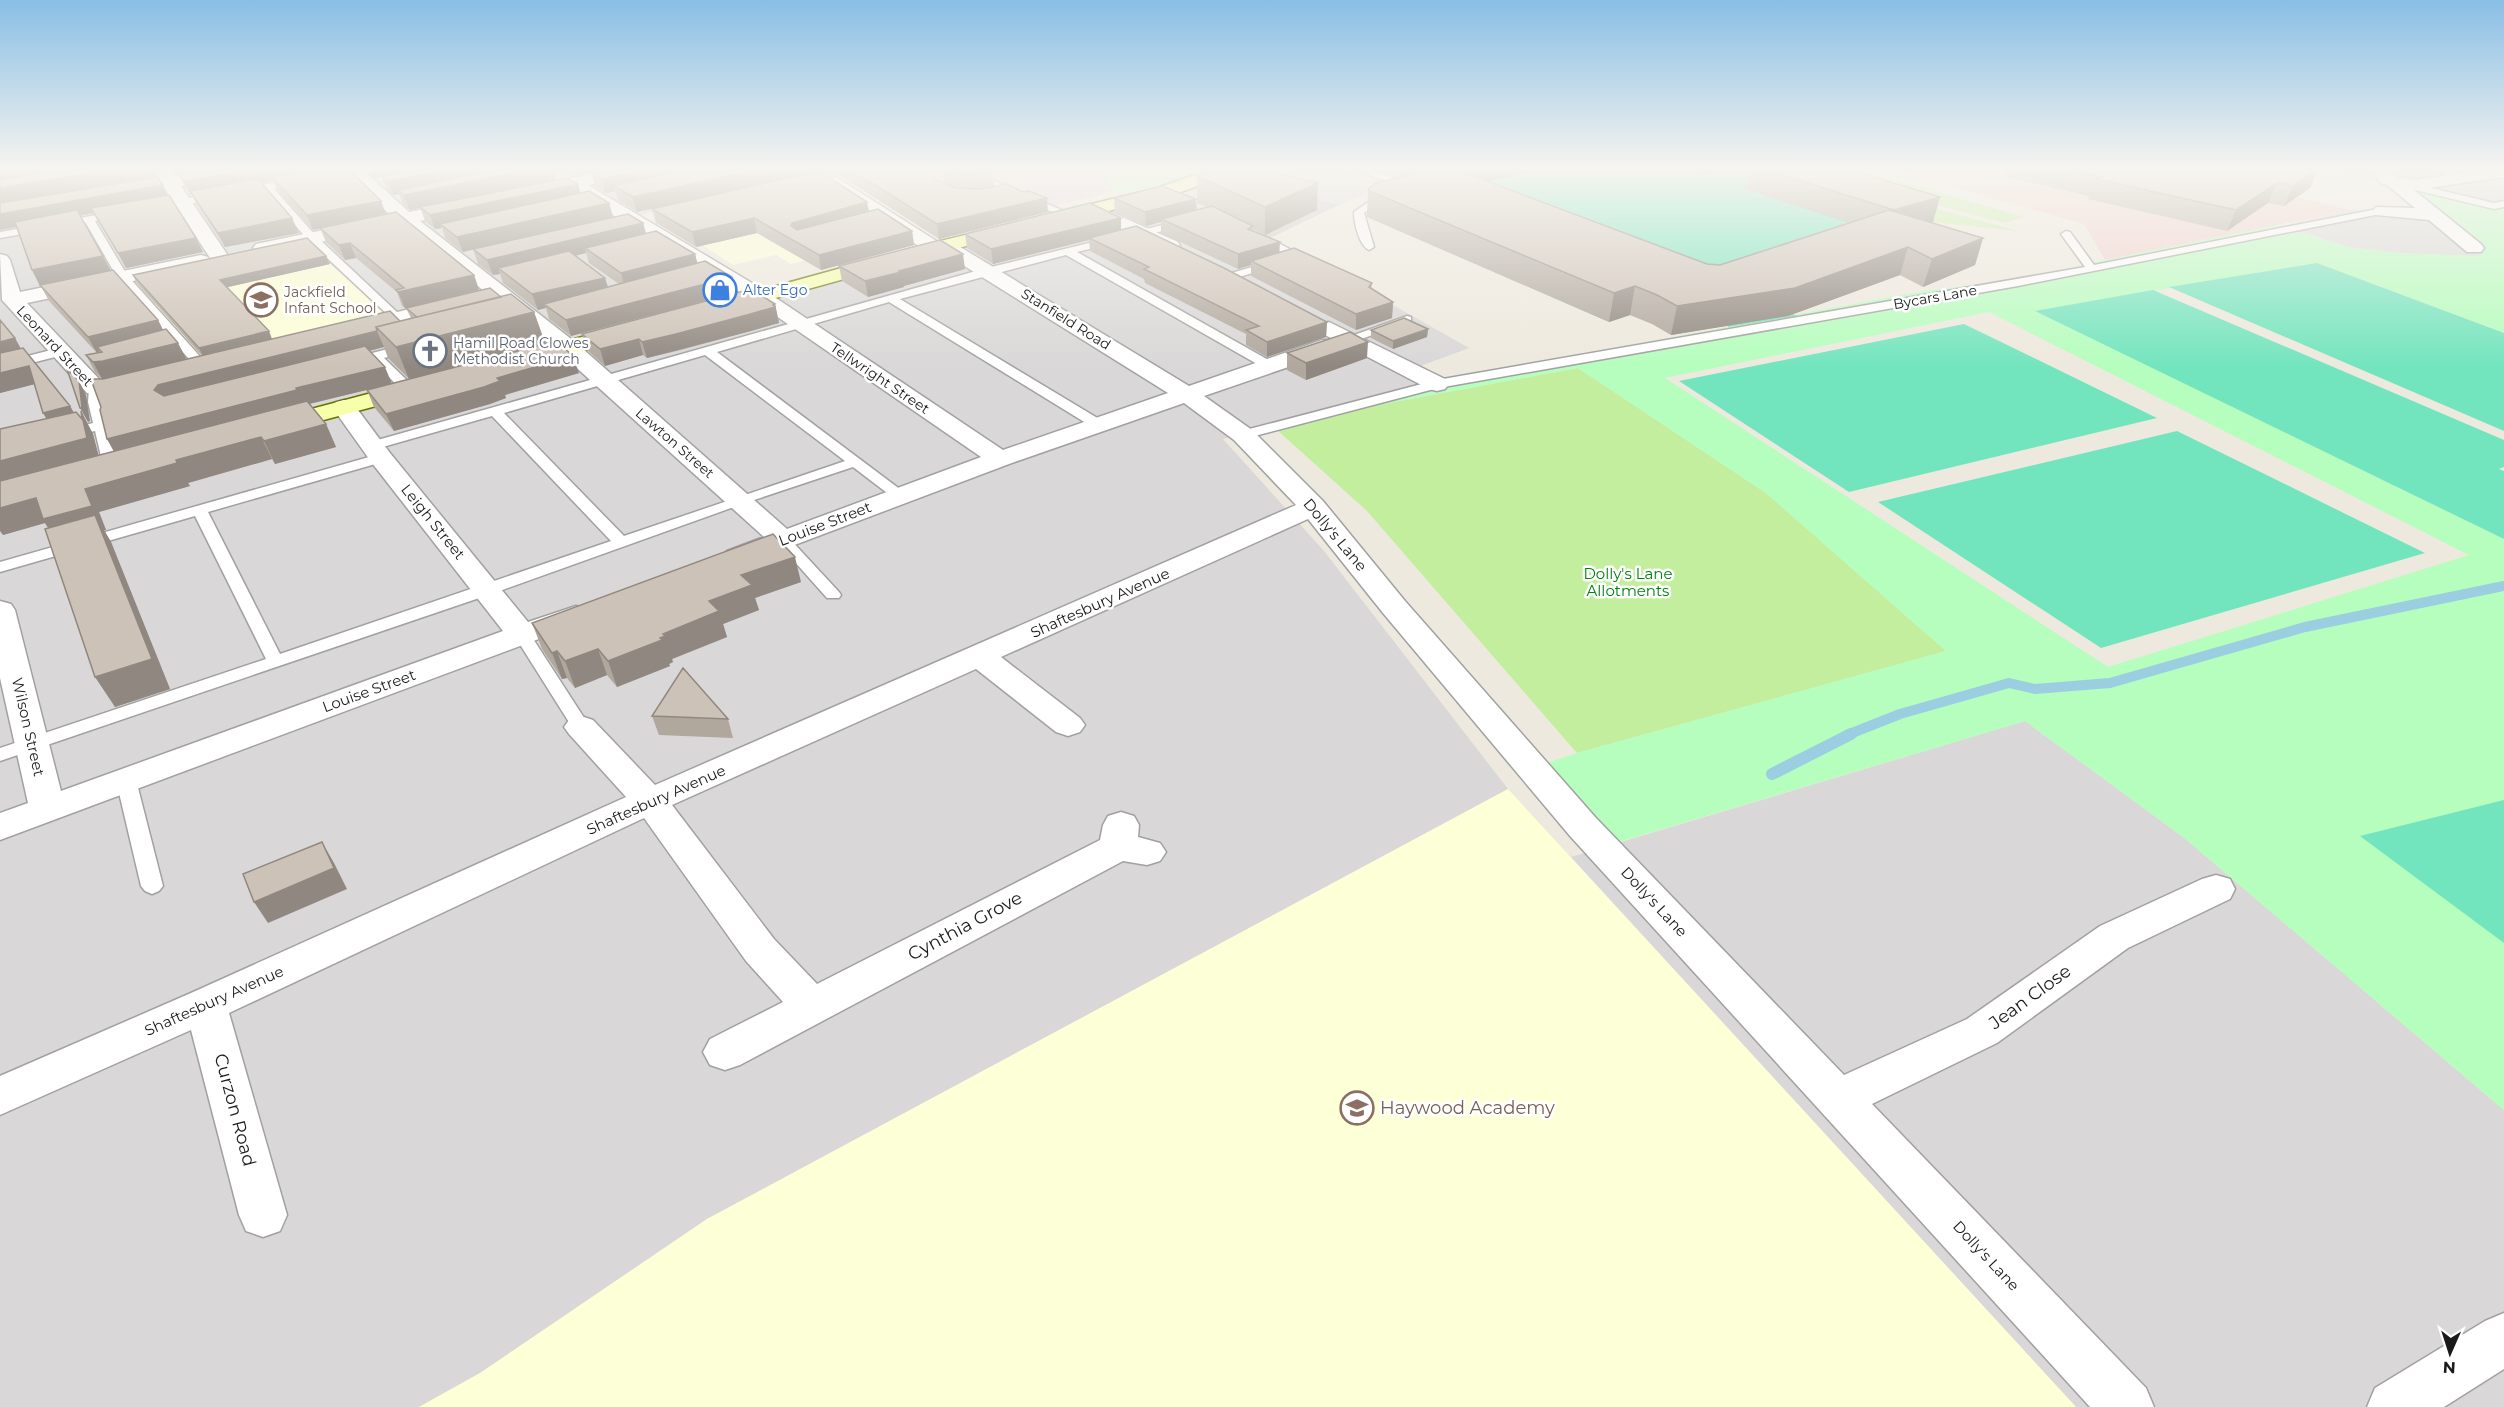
<svg xmlns="http://www.w3.org/2000/svg" width="2504" height="1407" font-family="Montserrat,sans-serif">
  <style>
    .residential { fill: #d9d7d7 }
    .commercial { fill: #f1cecb }
    .industrial { fill: #e7cfe2 }
    .education { fill: #fdffd6 }
    .religious { fill: #c8c8c8 }
    .grass { fill: #c2ee9e }
    .park { fill: #b5febd; fill-rule: evenodd }
    .pitch { fill: #73e5be }
    .lines { fill: none; stroke-linecap: round; stroke-linejoin: round }
    .stream-far1 { stroke: #9acee0; stroke-width: 10 }
    .stream { stroke: #9acee0; stroke-width: 12 }
    .lane-casing { stroke: #a1a1a1; stroke-width: 3 }
    .street-casing { stroke: #a1a1a1; stroke-width: 3 }
    .secondary-casing { stroke: #627300; stroke-width: 3 }
    .lane { fill: #fff; fill-rule: evenodd }
    .street { fill: #fff; fill-rule: evenodd }
    .secondary { fill: #f8ffab; fill-rule: evenodd }
    .wall { fill: #b0a79d; fill-rule: evenodd }
    .shaded-wall { fill: #908880 }
    .building { fill: #cdc2b7; stroke: #908880; stroke-width: 1.5 }
    .labels { text-anchor: middle; stroke-width: 5; stroke-linejoin: round; paint-order: stroke }
    .far-shop-label { font-size: 14px; fill: #366cbe; stroke: #fff; text-anchor: start }
    .far-education-label { font-size: 14px; fill: #785e54; stroke: #fff; text-anchor: start }
    .far-street-label { font-size: 14px; fill: #1a1a1a; stroke: #fff }
    .far-worship-label { font-size: 14px; fill: #5b616d; stroke: #fff; text-anchor: start }
    .street-label { font-size: 15px; fill: #1a1a1a; stroke: #fff }
    .park-label { font-size: 15px; fill: #018011; stroke: #fff }
    .near-street-label { font-size: 18px; fill: #1a1a1a; stroke: #fff }
    .near-education-label { font-size: 18px; fill: #785e54; stroke: #fff; text-anchor: start }
  </style>
  <rect width="100%" height="100%" fill="#eee9de"/>
  <path class="residential" d="M0,170H815L816,174L637,216L762,294L1226,170H1340L1393,183L1339,205L1296,193L1233,221L1303,254L1469,348L1415,368L1439,380L1270,424L1223,439L1324,551L1508,789L707,1219L480,1373L419,1407H0Z
    M2321,170H2504V208L2421,189Z
    M2351,210L2433,215L2480,256L2399,253L2349,247L2281,226Z
    M2025,721L2183,837L2504,1110V1407H2076L1571,857Z"/>
  <path class="commercial" d="M1894,170H2174L2351,210L2105,260L2084,224Z"/>
  <path class="industrial" d="M842,170H1104L1112,192L938,233Z"/>
  <path class="education" d="M809,184L826,255L791,264L776,255L733,265L660,217Z
    M307,243L385,313L199,360L136,280Z
    M1508,789L2076,1407H419L480,1373L707,1219Z"/>
  <path class="religious" d="M1296,193L1339,205L1270,238L1232,221Z"/>
  <path class="grass" d="M1827,170H1864L2024,217L2005,223L1892,193Z
    M1893,197L2018,231L1933,222L1898,211Z
    M1578,368L1766,493L1946,651L1577,753L1367,511L1276,429L1324,415Z"/>
  <path class="park" d="M1104,170H1206C1175,183 1146,191 1112,192Z
    M2388,180L2504,208V333L2317,263L2036,311L2504,539V1110L2183,837L2025,721L1602,847L1532,768L1577,753L1946,651L1766,493L1578,368L1324,415L1276,429L1270,424L1439,380L1930,290L1983,284L2084,266L2095,262L2277,225L2349,247L2399,253L2479,256L2474,248ZM1989,312L2469,555L2108,667L1665,378Z"/>
  <path class="pitch" d="M1389,170H1767L1933,222L1926,224L1928,264L1790,313L1798,316L1729,327L1719,321L1663,312L1641,319L1630,315L1609,322L1365,216L1451,194Z
    M2317,263L2504,333V431L2169,287Z
    M2153,290L2504,440V467L2499,469L2504,471V539L2035,311Z
    M1964,324L2157,418L1849,492L1679,381Z
    M2177,431L2425,553L2101,648L1878,502Z
    M2504,800V943L2360,836Z"/>
  <g class="lines">
    <path class="stream-far1" d="M1847,735L1900,714L2009,683L2035,689L2110,683L2305,627L2504,586"/>
    <path class="stream" d="M1772,774L1851,734"/>
    <defs>
      <path id="lane" d="M944,170H969L1073,215L1065,217L963,175Z
        M1356,170H1370L1402,180L1405,184L1364,213L1374,247L1369,250C1359,245 1354,223 1354,212L1394,184Z
        M2442,170H2451L2458,178L2450,180Z
        M300,178L303,179V183L274,189L316,236L414,328V332H406L308,240L265,190L167,208L162,205L167,202Z
        M2402,181L2494,203L2504,201V207L2494,209L2399,186L2397,184Z
        M2382,208L2387,211L2385,213L2018,286L1438,388L1243,439L1236,435L1238,432L1437,380L2085,267L2061,234L2066,231L2070,232L2094,265Z
        M120,211L125,214L123,216L95,221L127,275L205,362L207,365L205,368H197L118,279L86,223L0,238V232Z
        M1183,220L1187,221V225L1077,252L1272,362L1274,365L1272,368H1264L1066,255L900,299L1104,422L1106,425L1104,428H1094L889,302L717,352L905,493L907,496L905,499H895L853,467L745,503L494,593L0,761V748L266,659L195,516L0,572V562L376,455H386L388,458L386,461L208,512L280,654L611,541L492,416L372,450L367,449L365,446L367,443L983,269ZM705,355L845,461L624,536L504,413Z
        M1253,234H1261L1305,257L1236,278H1228V274L1290,256L1253,238Z
        M1407,316L1411,317V321L1353,342H1345L1343,339Z
        M411,343L415,344V350L384,358L414,387L415,390L414,393H404L373,360L353,366L347,362L349,359Z
        M59,348L65,352L63,355L0,371V363Z
        M95,384L101,388L100,402L109,425L107,427L118,469L111,473L104,469L95,431L66,438L59,434L61,431L93,423L88,402L89,388Z
        M783,535L788,537L839,592L841,595L839,598H827L778,543L775,540L778,537Z
        M522,630L528,631L590,727L588,731H574L572,727L514,635Z
        M126,774L133,776L136,780L163,886L159,891L152,894L145,891L141,886L116,780L119,776Z"/>
      <path id="street" d="M157,170H173L176,177L212,170H250L242,175L181,186L229,257L226,261H212L165,189L117,197L111,196L108,192L111,188L117,187L160,179Z
        M345,170H363L409,212L465,201L471,202L474,206L471,210L420,221L575,342L787,529L981,457L753,300L570,189L530,197L524,196L521,192L524,188L610,170H644L642,174L588,185L767,292L1003,450L1168,393L942,252H928L824,185L821,181L824,177H836L938,242H952L1189,386L1322,340H1335L1321,333L1318,328L1321,323L1329,322L1445,379L1449,384L1445,389L1437,391L1429,389L1339,342L1341,345L1338,350L1204,396L1252,430L1323,501L1405,601L1596,818L1844,1075L1967,1019L2100,926L2202,879L2216,875L2230,879L2235,889L2230,899L2128,948L1997,1043L1872,1104L2146,1388L2154,1407H2090L1570,836L1383,613L1308,519L1001,657L1080,718L1085,725L1080,732L1068,736L1056,732L976,669L672,805L774,939L817,984L1100,840L1103,825L1108,816L1121,812L1134,816L1139,825L1138,837L1160,843L1166,852L1160,861L1147,865L1123,861L740,1065L725,1070L710,1065L703,1052L710,1039L783,1002L746,961L644,818L229,1013L287,1215L280,1231L263,1237L246,1231L239,1215L191,1030L0,1115V1076L191,993L626,797L569,734L564,727L569,720L581,716L593,720L655,785L1296,505L1234,440L1184,403L1009,464L747,563L737,566L727,563L723,557L727,551L764,537L559,352L496,301L356,335L348,334L345,329L348,324L484,291L402,225L263,254L256,252L253,248L256,244L391,216Z
        M2371,170H2390L2397,177L2415,180L2481,170H2504V177L2414,190L2481,244L2484,248L2481,252H2467L2429,220L2376,215L2373,211L2376,207L2415,208L2387,185L2382,184Z
        M1093,204L1178,242L1180,246L1178,250H1164L1087,213L1084,209L1087,205Z
        M0,254L7,256L10,260L20,292L201,255L208,257L211,261L208,265L201,267L27,303L101,381L136,374L144,376L148,381L144,386C125,391 106,398 87,393L2,300Z
        M344,400L352,402L390,453L528,622L576,606L587,609L591,615L587,621L0,840V813L28,803L0,678V601L11,604L15,610L61,791L503,631L372,463L332,407L336,402Z
        M2504,1313V1369L2444,1407H2367L2375,1388L2485,1321Z"/>
      <path id="secondary" d="M1209,170H1234L1232,174L1169,196L942,252L725,312L718,314L711,312L708,308L711,304L928,244L1157,188Z
        M628,325L636,326L639,331L636,336L521,367L513,365L510,360L513,355Z
        M413,382L421,384L425,389L421,394L275,433L266,431L263,426L266,421Z"/>
    </defs>
    <use href="#lane" class="lane-casing"/>
    <use href="#street" class="street-casing"/>
    <use href="#secondary" class="secondary-casing"/>
    <use href="#lane" class="lane"/>
    <use href="#street" class="street"/>
    <use href="#secondary" class="secondary"/>
  </g>
  <path class="wall" d="M0,170H155L157,177L163,185L167,195L203,252L126,268L94,213L80,216L111,271L158,320L163,330L187,360L202,356L136,282L133,275L330,264L227,287L272,339L400,321L411,318L406,308L501,297L534,312L545,343L579,373L505,395L506,398L490,404L394,431L374,407L367,390L389,384L310,404L326,424L336,447L275,464L272,459L188,483L190,486L99,512L106,530H104L111,542L170,689L115,707L48,528L45,523L3,535L47,419L35,384L0,393V320L15,338L21,349L70,406L74,413L82,419L81,411L93,434L98,455L114,451L107,439L101,407L103,379L108,378L102,379L95,372L86,355L97,353L49,301L32,270ZM384,347L388,358L409,379L392,384L370,351Z
    M175,170H350L381,201L386,214L474,275L479,290L405,308L402,306L397,292L356,258L345,260L326,242L320,228L313,230L277,190L273,180L262,183L299,233L225,247L197,205L192,195H191L185,187L179,173L177,174Z
    M366,170H414L374,178Z
    M416,170H563L555,175V180L482,195L580,193L609,203L613,217L643,223L646,233L695,254L697,263L732,277L736,293L571,336L549,319L546,308L538,310L503,283L500,274L493,275L478,264L473,249L463,252L445,238L442,228L435,229L425,221L420,207L410,210L403,204L399,194L393,195L387,190L382,176ZM586,253L589,263L619,284L608,287L575,256Z
    M563,170H598L576,175Z
    M601,170H909L913,173L936,180L951,186L945,182L943,170H990L993,171L995,187L1048,212L939,239L839,175L813,172L637,212L618,200L615,191L606,193L595,186L591,172Z
    M1380,170H1535L1488,182L1707,264L1720,265L1849,223L1745,189L1749,170H1851L1933,222L1930,223L1983,238L1975,265L1923,287L1900,275L1788,316L1671,335L1652,324L1630,315L1609,322L1367,217V214L1368,189L1400,177Z
    M1686,170H1722L1703,176Z
    M2004,170H2318L2310,188L2284,206L2268,203L2227,231L2088,199L2089,196L2002,176Z
    M1197,176L1317,210L1265,235L1253,229V231L1279,253L1372,283L1371,289L1393,302L1392,318L1356,330L1251,276V265L1238,269L1161,233V222L1146,226L1115,212L1114,198L1197,210L1207,207L1197,203Z
    M652,209L869,212L912,231L914,245L821,270L757,233L696,247L656,223Z
    M1121,230L1327,322L1326,337L1267,357L1246,345V334L1145,283L1144,279L1090,251L1089,240L993,264L967,248L965,234Z
    M839,266L965,269L904,286V287L868,297L842,281Z
    M775,304L779,323L751,331L681,350L647,358L643,355L605,366L587,350L582,334Z
    M1428,329L1427,337L1393,349L1371,338V330Z
    M1287,353L1367,358L1306,380L1287,370Z
    M801,582L755,598L759,610L723,624L727,637L672,659L673,662L669,664L670,666L617,687L607,675L575,688L567,678L562,679L542,649L532,623Z
    M652,716L728,719L733,738L659,735Z"/>
  <path class="shaded-wall" d="M0,170H88L0,185Z
    M110,170H155L157,177L0,204V188Z
    M176,170H196L177,174Z
    M248,170H330L272,177L273,180L193,195L190,191L192,195H191L184,181Z
    M371,170H414L374,178Z
    M446,170H521L398,190L399,194L393,195L388,181Z
    M529,170H563L555,175V180L410,210L404,195Z
    M575,170H598L576,175Z
    M643,170H711L614,186L615,191L606,193L602,179Z
    M756,170H813V172L637,212L633,197Z
    M1449,170H1535L1447,192Z
    M1704,170H1722L1703,176Z
    M2316,170H2318L2310,188L2284,206L2293,186Z
    M1318,183L1317,210L1265,235V207Z
    M2277,183L2268,203L2227,231L2236,210Z
    M578,184L582,198L440,224L442,228L435,229L430,215Z
    M163,185L169,199L0,230V214Z
    M1940,197L1933,222L1887,235L1894,210Z
    M1047,198L1048,212L939,239L937,224Z
    M1196,199L1197,214L1161,219V222L1146,226L1145,212Z
    M381,201L386,215L313,230L307,215Z
    M867,202L870,216L795,238L791,226L792,223Z
    M609,203L613,217L463,252L457,237Z
    M292,218L299,233L225,247L218,233Z
    M754,218L757,233L696,247L692,232Z
    M1121,218V232L1089,238V240L993,264L991,249Z
    M643,223L647,238L585,248L586,253L504,273L498,268L500,274L493,275L487,260Z
    M912,231L914,245L821,270L819,255Z
    M196,238L203,252L126,268L118,253Z
    M1983,238L1975,265L1923,287L1932,259Z
    M1280,242L1279,257L1251,261V265L1238,269V254Z
    M350,243L356,258L345,260L339,245Z
    M1908,247L1900,275L1788,316L1671,335L1677,306Z
    M695,254L699,269L625,289L621,273Z
    M963,254L965,269L904,286V287L868,297L865,281L899,271Z
    M103,256L111,271L40,286L32,270Z
    M326,256L330,264L224,288L220,280Z
    M474,275L479,290L405,308L398,292Z
    M732,277L736,293L571,336L566,320Z
    M605,278L610,293L544,304L546,308L538,310L532,294Z
    M1635,286L1630,315L1609,322L1614,293Z
    M1393,302L1392,318L1356,330V314Z
    M775,304L779,323L751,331L647,358L642,342Z
    M534,312L545,343L409,379L396,347Z
    M158,320L166,336L97,347L100,353H97L88,337Z
    M1327,322L1326,337L1267,357V342Z
    M1428,329L1427,337L1393,349V341Z
    M269,331L272,339L203,356L199,348Z
    M377,331L384,347L166,402L154,390L158,385Z
    M15,338L24,355L0,361V342Z
    M639,339L643,355L605,366L600,349Z
    M1368,342L1367,358L1306,380V363Z
    M178,343L187,360L112,378L102,379L93,362Z
    M573,356L579,373L505,395L506,398L490,404L394,431L386,414L497,378Z
    M29,366L39,383L0,393V373Z
    M385,367L392,384L304,405L117,457L107,439L296,388Z
    M79,381L86,395L90,421L88,422L80,408Z
    M70,406L80,424L53,430L43,413Z
    M81,411L93,434L100,461L0,488V461L87,438Z
    M326,424L336,447L275,464L264,441Z
    M261,437L272,459L188,483L190,486L99,512L106,530H104L111,542L170,689L115,707L95,677L58,543L45,523L3,535L0,531V508L36,498L85,489L176,460Z
    M795,557L801,582L755,598L759,610L723,624L727,637L672,659L673,662L669,664L670,666L617,687L608,661L663,634L709,601L741,575Z
    M598,649L607,675L575,688L565,661Z
    M557,651L567,678L562,679L552,653Z
    M322,842L334,863L347,889L268,923L254,902Z"/>
  <path class="building" d="M54,170H110L0,188V180Z
    M195,170H248L184,181L178,173Z
    M304,170H350L381,201L307,215L272,177Z
    M416,170H446L388,181L382,176Z
    M493,170H529L404,195L398,190Z
    M601,170H643L602,179L591,172Z
    M685,170H756L633,197L614,186Z
    M851,170H909L913,173L928,170L936,180L956,188L981,189L1007,184L1023,192L1029,191L1047,198L937,224Z
    M955,170H990L993,171L960,173Z
    M1211,170H1262L1318,183L1265,207L1197,176Z
    M1429,170H1457L1707,264L1720,265L1889,210L1983,238L1932,259L1908,247L1795,288L1677,306L1657,295L1635,286L1614,293L1369,191L1368,189L1376,183Z
    M1766,170H1851L1940,197L1894,210Z
    M2070,170H2316L2293,186L2277,183L2236,210L2096,179L2102,177Z
    M810,173L825,175L867,202L792,223L791,226L797,230L878,209L912,231L819,255L754,218L692,232L652,209Z
    M157,177L163,185L0,214V203Z
    M566,178L578,184L430,215L420,207Z
    M258,179L292,218L218,233L190,191Z
    M1162,186L1196,199L1145,212L1114,198Z
    M589,191L609,203L457,237L440,224Z
    M169,195L196,238L118,253L91,208Z
    M1090,203L1121,218L991,249L965,234Z
    M1212,206L1253,226L1248,229L1280,242L1238,254L1161,219Z
    M77,210L103,256L32,270L15,222Z
    M396,212L474,275L398,292L396,290L404,288L350,243L339,245L320,228Z
    M628,214L643,223L487,260L473,249Z
    M1136,226L1224,268L1327,322L1267,342L1246,330L1259,326L1144,269L1149,267L1089,238Z
    M656,231L695,254L621,273L585,248Z
    M307,238L326,256L220,280L269,331L199,348L133,275Z
    M940,240L963,254L899,271L901,272L865,281L839,266Z
    M1294,248L1372,283L1369,287L1393,302L1356,314L1251,261Z
    M569,251L605,278L532,294L498,268Z
    M705,261L732,277L566,320L544,304Z
    M113,270L158,320L88,337L40,285Z
    M490,288L501,297L417,317L406,308Z
    M751,289L775,304L773,305L775,307L747,315L676,334L642,342L639,339L600,349L582,334Z
    M511,294L534,312L396,347L376,327Z
    M390,311L400,321L376,327L377,331L158,385L154,390L164,396L365,346L385,367L296,388L297,390L107,439L100,410L101,407L93,385V379H103Z
    M1404,318L1428,329L1393,341L1371,330Z
    M0,320L15,338L0,342Z
    M166,329L178,343L103,361L93,362L86,355L102,352L97,347Z
    M1350,332L1368,342L1306,363L1287,353Z
    M556,341L573,356L497,378L500,381L484,387L386,414L367,390Z
    M23,348L70,406L43,413L29,366L0,373V353Z
    M67,369L79,381L82,408H80Z
    M307,401L326,424L264,441L261,437L176,460L177,463L85,489L92,506L43,519L36,498L0,508V481Z
    M81,411L87,438L0,461V429L76,412L82,419Z
    M95,515L152,659L95,677L45,529Z
    M773,534L795,557L741,575L752,585L709,601L719,611L663,634L665,636L660,638L662,640L608,661L598,649L565,661L557,651L552,653L532,623Z
    M683,668L728,719L652,716Z
    M322,842L334,868L254,902L243,874Z"/>
  <linearGradient id="sky" x2="0" y2="1"><stop stop-color="#89bee5"/><stop offset="0.46" stop-color="#f7f5f0"/><stop offset="1" stop-color="#f7f5f0" stop-opacity="0"/></linearGradient>
  <rect width="2504" height="367" fill="url(#sky)"/>
  <defs>
    <symbol id="shop-ring" viewBox="-11 -11 22 22"><circle r="9.5" fill="#fff" stroke="#3f7fe0" stroke-width="1.5"/><path d="M-5-2.5h2.3a2.7 3.5 0 0 1 5.4 0H5L5.5 6h-11ZM-1.5-2.5h3a1.5 2.3 0 0 0-3 0Z" fill="#3f7fe0"/></symbol>
    <symbol id="school-ring" viewBox="-11 -11 22 22"><circle r="9.5" fill="#fff" stroke="#8d6e63" stroke-width="1.5"/><path d="M0-5L7-2L0 1L-7-2ZM-4 1L0 2.5L4 1V4Q0 6-4 4Z" fill="#8d6e63"/></symbol>
    <symbol id="church-ring" viewBox="-11 -11 22 22"><circle r="9.5" fill="#fff" stroke="#6b7280" stroke-width="1.5"/><path d="M-1.2-6h2.4v3.5h3.3v2.4h-3.3V6h-2.4V-.1h-3.3v-2.4h3.3Z" fill="#6b7280"/></symbol>
  </defs>
  <g fill-rule="evenodd">
    <use href="#shop-ring" x="701" y="271" width="38" height="38"/>
    <use href="#school-ring" x="242" y="281" width="38" height="38"/>
    <use href="#church-ring" x="411" y="332" width="38" height="38"/>
    <use href="#school-ring" x="1338" y="1089" width="38" height="38"/>
  </g>
  <g class="labels">
    <g class="far-shop-label">
      <text x="743" y="295">Alter Ego</text>
    </g>
    <g class="far-education-label">
      <text x="284" y="297">Jackfield<tspan x="284" dy="16">Infant School</tspan></text>
    </g>
    <g class="far-street-label">
      <text transform="translate(1935 297) rotate(-10)" y="5">Bycars Lane</text>
      <text transform="translate(1066 319) rotate(32)" y="5">Stanfield Road</text>
      <text transform="translate(55 346) rotate(47)" y="5">Leonard Street</text>
      <text transform="translate(880 378) rotate(34)" y="5">Tellwright Street</text>
      <text transform="translate(675 443) rotate(41)" y="5">Lawton Street</text>
    </g>
    <g class="far-worship-label">
      <text x="453" y="348">Hamil Road Clowes<tspan x="453" dy="16">Methodist Church</tspan></text>
    </g>
    <g class="street-label">
      <text transform="translate(433 522) rotate(51)" y="5">Leigh Street</text>
      <text transform="translate(825 524) rotate(-21)" y="5">Louise Street</text>
      <text transform="translate(1335 535) rotate(50)" y="5">Dolly's Lane</text>
      <text transform="translate(1100 603) rotate(-24)" y="5">Shaftesbury Avenue</text>
      <text transform="translate(369 691) rotate(-20)" y="5">Louise Street</text>
      <text transform="translate(28 727) rotate(77)" y="5">Wilson Street</text>
      <text transform="translate(656 800) rotate(-24)" y="5">Shaftesbury Avenue</text>
      <text transform="translate(1654 902) rotate(47)" y="5">Dolly's Lane</text>
      <text transform="translate(214 1001) rotate(-24)" y="5">Shaftesbury Avenue</text>
      <text transform="translate(1986 1256) rotate(47)" y="5">Dolly's Lane</text>
    </g>
    <g class="park-label">
      <text x="1628" y="579">Dolly's Lane<tspan x="1628" dy="17">Allotments</tspan></text>
    </g>
    <g class="near-street-label">
      <text transform="translate(965 926) rotate(-28)" y="6">Cynthia Grove</text>
      <text transform="translate(2030 997) rotate(-36)" y="6">Jean Close</text>
      <text transform="translate(235 1110) rotate(75)" y="6">Curzon Road</text>
    </g>
    <g class="near-education-label">
      <text x="1380" y="1114">Haywood Academy</text>
    </g>
  </g>
  <g transform="translate(2450 1353) rotate(183)" stroke="#ffffff" stroke-width="4.5" paint-order="stroke">
  <path d="M0-4.5L10 22L0 15L-10 22Z" fill="#1a1a1a"/>
  <text y="-9" font-size="16" font-weight="bold" text-anchor="middle" fill="#1a1a1a">N</text>
  </g>
</svg>
